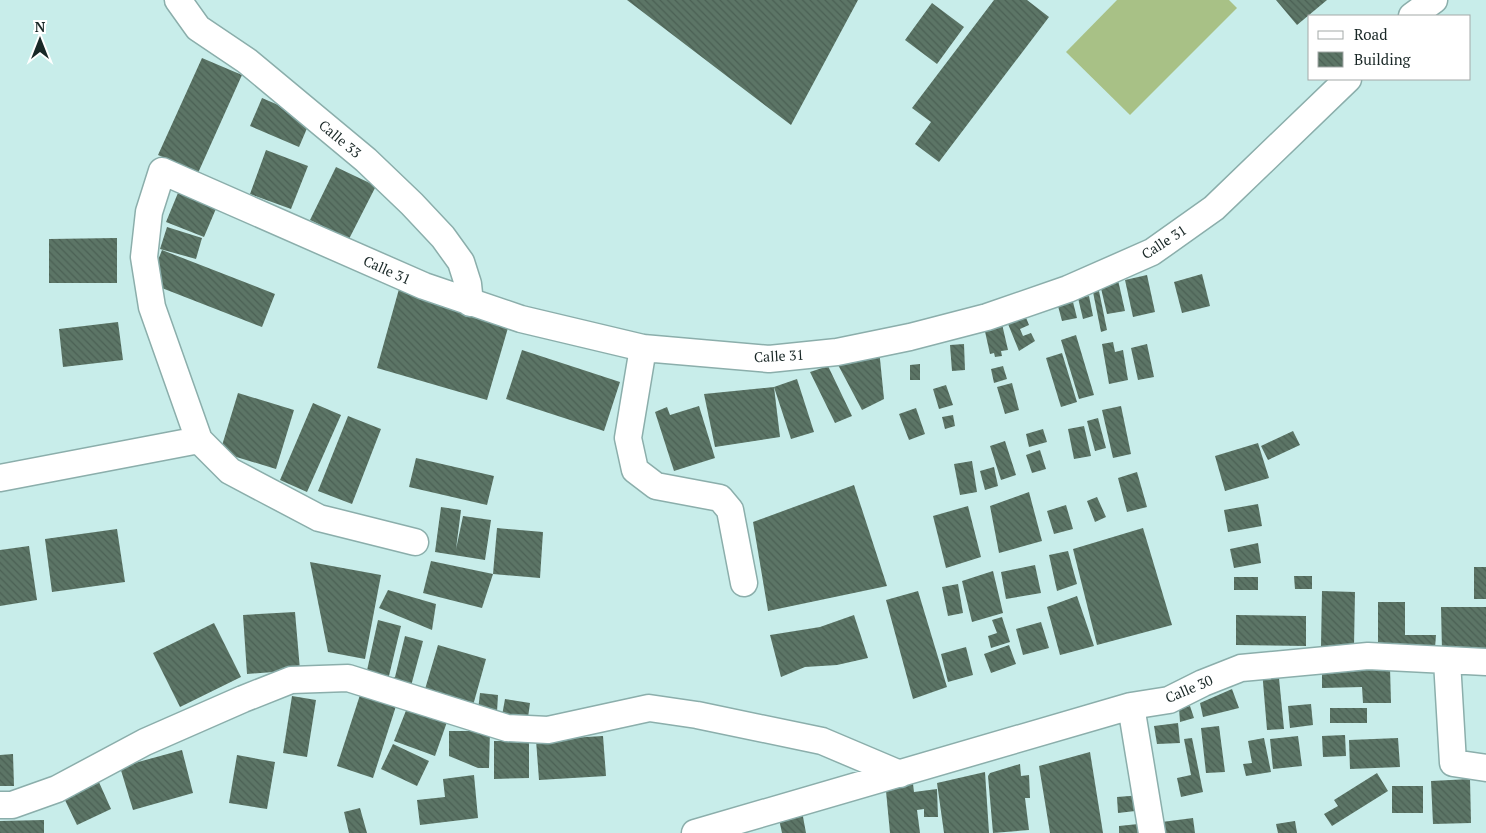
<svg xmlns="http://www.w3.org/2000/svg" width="1486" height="833" font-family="'PT Serif',serif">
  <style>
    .pitch { fill: #a8c186 }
    .building { fill: url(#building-back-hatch) }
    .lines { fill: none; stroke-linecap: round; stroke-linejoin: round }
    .street-casing { stroke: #8baeab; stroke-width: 29 }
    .street { stroke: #fff; stroke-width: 26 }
    .labels { text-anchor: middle; stroke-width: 4.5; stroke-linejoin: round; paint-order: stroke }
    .street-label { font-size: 14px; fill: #192726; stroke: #fff }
  </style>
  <defs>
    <pattern id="building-back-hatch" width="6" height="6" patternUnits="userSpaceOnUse" patternTransform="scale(1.25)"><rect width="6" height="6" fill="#5c7566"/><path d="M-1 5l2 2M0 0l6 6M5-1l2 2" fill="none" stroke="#4b6054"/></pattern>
  </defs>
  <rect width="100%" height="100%" fill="#c8edea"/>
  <path class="pitch" d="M1117,0H1229L1237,8L1130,115L1066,52Z"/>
  <path class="building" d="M627,0H858L791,125Z
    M994,0H1027L1049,17L939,162L915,144L931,122L912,108Z
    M1276,0H1327L1297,25Z
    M932,3L964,27L937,64L905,40Z
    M202,58L242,75L198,173L158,155Z
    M262,98L311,119L299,147L250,126Z
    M266,150L308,166L291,209L250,194Z
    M336,167L376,186L349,239L310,220Z
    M180,188L218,204L204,237L166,222Z
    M167,227L202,238L196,259L160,249Z
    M117,238V283H49V239Z
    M162,250L275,294L262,327L149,283Z
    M1202,274L1210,306L1182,313L1174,282Z
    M1147,275L1155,312L1133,317L1125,280Z
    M1118,280L1125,311L1107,314L1100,284Z
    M399,289L510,321L487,400L377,368Z
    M1099,291L1107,330L1101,332L1093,292Z
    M1089,296L1093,316L1083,319L1078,298Z
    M1073,302L1077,318L1062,321L1058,306Z
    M1025,315L1029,325L1020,329L1023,336L1031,333L1035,341L1019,351L1006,319Z
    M118,322L123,360L63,367L59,329Z
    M1002,324L1008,350L1001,351L1002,356L995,357L994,353L990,354L984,327Z
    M1076,335L1094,395L1079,399L1061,340Z
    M1113,342L1115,352L1123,350L1128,380L1109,384L1102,344Z
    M964,344L965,370L952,371L950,345Z
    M1147,344L1154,377L1138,380L1131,348Z
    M879,349L884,399L862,410L836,361Z
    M522,350L620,382L604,431L506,399Z
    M1062,353L1077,402L1061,407L1046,358Z
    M920,364V380H910V365Z
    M828,366L852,416L835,423L810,372Z
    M1003,366L1007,379L994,383L991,369Z
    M797,379L814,432L791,439L774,387L780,437L715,447L704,394L774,387Z
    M1012,383L1019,410L1005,414L997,387Z
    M946,385L953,405L939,409L933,389Z
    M238,393L294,410L276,469L220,452Z
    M313,403L341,415L307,492L280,480Z
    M699,406L715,458L674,471L655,412L667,407L670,415Z
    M1121,406L1131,454L1113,458L1102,410Z
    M916,408L925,434L909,440L899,414Z
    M953,415L955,426L945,429L942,417Z
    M348,416L381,429L352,504L318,491Z
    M1098,418L1106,448L1095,451L1087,421Z
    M1084,426L1091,456L1074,459L1068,429Z
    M1043,429L1047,442L1029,447L1026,434Z
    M1293,431L1300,445L1268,460L1261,446Z
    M1005,441L1016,475L1001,480L990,446Z
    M1258,443L1269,478L1225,491L1215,456Z
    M1040,450L1046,469L1032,473L1026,455Z
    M416,458L494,476L487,505L409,487Z
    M972,461L977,492L960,495L954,464Z
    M994,467L998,486L985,490L980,471Z
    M1137,472L1147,507L1127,512L1118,478Z
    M854,485L887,586L768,611L753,522Z
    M1029,492L1042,541L999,553L990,506Z
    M1097,497L1106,517L1095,522L1087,501Z
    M1258,504L1262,526L1228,532L1224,510Z
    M1066,505L1073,529L1054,534L1047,511Z
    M968,506L981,557L946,568L933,516Z
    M441,507L461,510L456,549L463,516L491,520L485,560L435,552Z
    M497,528L543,532L540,578L493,574Z
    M1143,528L1172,625L1097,645L1073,549Z
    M117,529L125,582L52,592L45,539Z
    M1258,543L1261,563L1234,568L1230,549Z
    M29,546L37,600L0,606V550Z
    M1068,551L1077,584L1057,591L1049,555Z
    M431,561L493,574L482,608L423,593Z
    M310,562L381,575L365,659L328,652Z
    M1035,565L1041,593L1006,599L1001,572Z
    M1474,567H1486V599H1474Z
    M993,571L1003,613L972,622L962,581Z
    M1294,576H1312V589H1295Z
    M1234,577H1258V590H1234Z
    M958,584L963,613L948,616L942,587Z
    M388,590L436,604L432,630L379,608Z
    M918,591L947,687L913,699L886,600Z
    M1322,591L1355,592L1354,646H1321Z
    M1077,596L1094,646L1060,655L1047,607Z
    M1378,602H1405V635H1436L1435,648H1378Z
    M1441,607H1486V651H1442Z
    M295,612L300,670L247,674L243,615Z
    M854,615L868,658L837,665L805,667L781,677L770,635L820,627Z
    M1236,615L1306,616V646L1236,645Z
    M1002,617L1010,642L991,648L988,636L997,633L992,620Z
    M378,620L401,626L388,680L366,675Z
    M1041,622L1049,648L1023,655L1016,629Z
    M214,623L241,677L180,707L153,653Z
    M405,636L423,641L411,686L388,680L395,677Z
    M438,645L486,659L472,709L423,696Z
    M1009,645L1016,664L991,673L984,654Z
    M966,647L973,675L948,682L941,654Z
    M1278,668L1284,729L1267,730L1262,670Z
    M1390,668L1391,703H1363L1362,687L1322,688V669Z
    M1232,689L1239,708L1203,717L1200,703Z
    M480,693L498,695L497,712L478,710Z
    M360,695L396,706L373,778L337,766Z
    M292,696L316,700L307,757L283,753Z
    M505,699L530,703L527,725L501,721Z
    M1311,704L1313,725L1290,728L1288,706Z
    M1190,706L1194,718L1180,722L1179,708Z
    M407,708L447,722L435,756L394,741Z
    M1330,708H1367V723H1330Z
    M1178,723L1180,743L1157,744L1154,726Z
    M1219,726L1225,772L1206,773L1201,728Z
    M449,731H490L489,768H478L449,756Z
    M1345,735L1346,756L1323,757L1322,736Z
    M603,736L606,776L539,780L536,740Z
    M1298,736L1302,766L1273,769L1270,739Z
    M1192,738L1203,792L1181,797L1177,778L1191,775L1184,739Z
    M1264,738L1271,772L1246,776L1243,764L1252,763L1248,741Z
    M1398,738L1400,767L1350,769L1349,740Z
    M494,741H529V778L494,779Z
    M393,744L429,761L417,786L381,769Z
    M182,750L193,793L133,810L120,767Z
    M1090,752L1103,833H1050L1039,766Z
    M13,754L14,786H0V755Z
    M237,755L275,762L267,809L229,803Z
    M1020,764L1021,776L1029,775L1030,798H1025L1029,830L993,833L988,776L990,773Z
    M985,772L989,833H944L937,783Z
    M1377,773L1388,791L1332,826L1324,814L1338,806L1334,800Z
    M474,775L478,818L420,825L417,800L445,797L443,779Z
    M1470,779L1471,823L1433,824L1431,781Z
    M98,780L111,809L77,825L63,796Z
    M913,784L914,792L937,789L938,817H924V809L917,810L920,833H890L886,791Z
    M1392,786H1423V813H1392Z
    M1142,795L1144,810L1118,813L1117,797Z
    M801,806L806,833H782L777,810Z
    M360,808L367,833H349L344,812Z
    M1193,818L1195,833H1155L1154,823Z
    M44,820V833H0V821Z
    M1295,821L1297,833H1278L1276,824Z
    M1148,823L1149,833H1119V826Z"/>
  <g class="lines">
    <defs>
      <path id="street" d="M178,0L198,28L247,61L366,160L412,204L443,237L461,262L468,284L470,303
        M1412,16L1434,0
        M643,348L628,438L635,470L656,486L720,498L730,510L744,583
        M0,478L199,440
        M415,542L319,518L230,471L199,440L152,307L144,257L149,212L162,171L424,286L521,319L643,348L769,359L837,352L910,337L987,317L1068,289L1152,252L1214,208L1348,79
        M1447,661L1453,763L1486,768
        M1131,706L1152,833
        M0,805H12L57,789L145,742L243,699L291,680L348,678L507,728L548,730L649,708L697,715L822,741L900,774
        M695,833L1131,706L1169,700L1203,683L1241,668L1368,656L1486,662"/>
    </defs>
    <use href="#street" class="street-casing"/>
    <use href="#street" class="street"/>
  </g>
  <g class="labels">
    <g class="street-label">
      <text transform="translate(340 139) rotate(40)" y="5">Calle 33</text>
      <text transform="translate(1164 242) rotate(-33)" y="5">Calle 31</text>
      <text transform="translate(387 270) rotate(24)" y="5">Calle 31</text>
      <text transform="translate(779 356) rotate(-3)" y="5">Calle 31</text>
      <text transform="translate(1189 689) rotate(-23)" y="5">Calle 30</text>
    </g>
  </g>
  <rect x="1308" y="15" width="162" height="65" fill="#ffffff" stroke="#a3a9a8"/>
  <rect x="1318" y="31" width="25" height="8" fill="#ffffff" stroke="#a3a9a8"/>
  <text x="1354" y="40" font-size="15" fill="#192726">Road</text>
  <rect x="1318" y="52" width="25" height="15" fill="url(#building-back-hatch)" stroke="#a3a9a8"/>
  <text x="1354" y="65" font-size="15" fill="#192726">Building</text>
  <g transform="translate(40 40)" stroke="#ffffff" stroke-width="4" paint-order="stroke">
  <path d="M0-4L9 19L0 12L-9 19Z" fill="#192726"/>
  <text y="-8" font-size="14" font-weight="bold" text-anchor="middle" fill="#192726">N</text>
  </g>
</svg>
